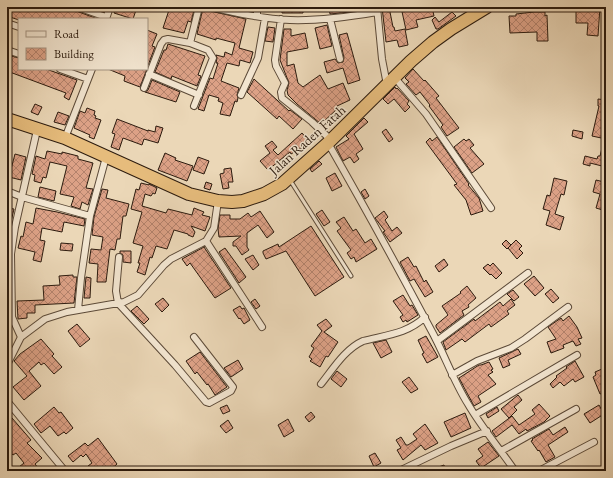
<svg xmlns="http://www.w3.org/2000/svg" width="613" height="478" font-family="'EB Garamond',serif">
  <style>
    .building { fill: url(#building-cross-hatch); stroke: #2c1b0e }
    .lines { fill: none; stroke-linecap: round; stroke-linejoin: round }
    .lane-casing { stroke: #5c4a38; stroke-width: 5 }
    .street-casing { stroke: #5c4a38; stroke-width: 8 }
    .highway-casing { stroke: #2c1b0e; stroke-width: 14 }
    .lane { stroke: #f2e5d0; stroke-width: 3 }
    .street { stroke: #f2e5d0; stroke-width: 6 }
    .highway { stroke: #e6bc7c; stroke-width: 12 }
    .labels { text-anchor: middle; stroke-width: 3; stroke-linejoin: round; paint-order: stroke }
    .street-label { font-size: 14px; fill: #2c1b0e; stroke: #f2e5d0 }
  </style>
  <defs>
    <pattern id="building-cross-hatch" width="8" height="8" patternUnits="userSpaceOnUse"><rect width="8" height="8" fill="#dca186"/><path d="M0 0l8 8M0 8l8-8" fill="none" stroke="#b3826c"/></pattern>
  </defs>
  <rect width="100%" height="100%" fill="#ebd7b7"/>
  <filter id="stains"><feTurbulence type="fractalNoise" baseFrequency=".005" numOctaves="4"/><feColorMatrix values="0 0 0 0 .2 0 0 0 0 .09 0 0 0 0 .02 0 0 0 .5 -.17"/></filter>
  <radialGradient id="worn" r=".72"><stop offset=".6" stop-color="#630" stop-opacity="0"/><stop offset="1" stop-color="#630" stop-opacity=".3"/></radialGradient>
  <path class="building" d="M7,7H73L76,11L98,19H19V20L7,16Z
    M116,7H137L133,19L114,13Z
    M170,7H185L194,10L191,22L188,21L184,33L163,28Z
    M282,7H303V13H282Z
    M329,7H350L351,12L330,14Z
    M382,7H389L393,27H394L395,31L405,29L408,45L399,47L397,40L386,42Z
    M401,7H432L434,16L416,20L418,27L406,30Z
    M576,7H600L598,36L587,35L588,23H576Z
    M203,8L207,9L210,11L246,19L239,48L253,52L250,63L240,60L239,66L227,63L221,81L239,88L237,95L238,98L237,102L235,101L230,116L220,114L223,103L218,101L219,98L209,95L204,111L198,109L210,78L213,79L218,63H216L217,58L216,55L224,57L225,52L232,55L235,43L216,38V40L197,34Z
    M452,12L456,16L438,29H436L432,20L435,17L439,22Z
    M534,12H545V16L547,15L548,41H537V32L510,33L509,16H516V14Z
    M327,25L332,46L320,49L315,28Z
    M268,27L275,28L273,42L265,41Z
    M284,29H291V36L305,33L308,48L287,52V66L294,64L298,83L303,87L320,75L328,89L343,83L350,100L337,106L338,108L321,124L297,104L288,95L287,90L289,83L280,60Z
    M147,30L157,34L152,46L155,47L147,68Z
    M347,33L360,80L348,84L343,68L327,73L324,62L335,59L338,63L343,62L344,58L339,35Z
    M168,44L205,56L198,75L201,76L197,86L172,76L171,79L155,72L164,50H166Z
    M7,55L19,58V69H46L77,80L69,100L64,97L66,93L7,71Z
    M108,69H147L140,87L124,81L125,76Z
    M413,69L424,81L425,80L439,96L436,98L459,128L447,136L441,127L443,125L429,106L430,105L420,92L416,95L406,84L409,82L405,78Z
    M254,79L289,111L290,110L302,119L293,129L279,116L277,119L247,92Z
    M152,80L180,92L176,102L145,92L148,90Z
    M395,87L396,89L397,88L409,101L407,104L410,107L405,112L394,99L388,104L383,99Z
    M598,99L606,100V139L592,136L599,106H598Z
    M35,104L42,107L38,115L31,112Z
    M87,108L95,111L94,115L96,116L95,118L101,120L94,139L89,137L90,135L74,128L80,111L85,113Z
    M58,112L69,116L65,125L54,122Z
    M364,118L368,122L354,134L363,149L356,154L359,159L354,163L350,157L343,161L336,147L349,139L346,136Z
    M117,119L148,131V130L155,132L156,126L163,128L158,143L144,139L142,145L123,138L119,150L111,147L115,134L112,133Z
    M386,129L393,139L389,142L382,132Z
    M573,130L583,132L582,139L572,136Z
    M302,133L310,142L303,149L301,148L291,154L290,152L268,170L260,161L270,153L265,146L272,141L277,147L273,150L278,155Z
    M437,137L469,184L468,185L479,198L483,211L471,215L466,200L454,185L457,184L426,142L430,138L432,141Z
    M464,139L466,141L469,139L474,145L470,148L484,164L472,173L454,147Z
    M604,140H606V167L590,163V166L583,164L585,156L597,159L598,156H600Z
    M47,151L62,154V152L78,156V159L93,163L86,188L93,189L88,205L82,202L80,209L71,206L74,197L60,194L67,166L50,162L46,178L43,177L41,183L34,181L35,175L32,174L36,156L45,159Z
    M165,153L176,158L175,160L193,166L187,181L158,170Z
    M15,154L26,157L21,180L9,177Z
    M198,157L209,161L204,174L193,170Z
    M319,161L322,164L312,172L310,169Z
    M231,168L233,182H228L229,188L223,189L220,174L224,173V169Z
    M335,173L342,186L332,191L326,178Z
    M554,178L567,181L564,195L561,194L555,214L564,217L560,230L546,225L550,211L543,209L547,195L550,196Z
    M596,180L604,182L605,180H606V211L596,208L600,194L593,192Z
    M206,182L212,184L210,190L204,188Z
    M141,183L149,185V184L157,188L155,194L153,193L151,196L145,194L142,206L166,213L168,209L192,215L194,208L204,212L202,215L210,217L205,231L191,226L195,232L193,237L188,235V234L174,230L167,249L156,246L152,258L150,257L145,275L137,272L140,263H138L143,246L133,243L142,212L131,209L136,189L139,190Z
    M40,187L56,191L54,201L38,197Z
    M102,189L108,190L106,198L129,204L126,216H123L120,239H117L115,250L110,249L106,282H97L98,264L89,263L91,249L101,250L103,237L92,235L94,217Z
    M365,189L369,196L365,199L361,192Z
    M7,208L14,209L9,230H7Z
    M36,208L57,212L85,219L84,226L64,222L62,232L42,228L40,240L45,241L41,262L33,260L35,252L18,248L21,236L23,237L26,222L33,224Z
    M322,210L330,222L324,226L316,214Z
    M260,211L274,232L267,238L258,225L247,233V247L249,250L242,255L236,246H233V242L241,236L219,237L218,229L220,215H230V219H240L248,213L251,217Z
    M384,211L388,217L385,220L392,231L397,227L402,233L390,242L383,232L385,231L375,218Z
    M344,217L353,231L356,229L365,243L371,239L377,249L356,262L354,257L351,259L347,253L351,250L337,231L341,228L336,222Z
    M311,226L344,277L315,296L286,251L266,259L263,253V251L278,244L279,247Z
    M506,240L511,245L507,249L502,244Z
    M516,240L522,246L519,249L523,253L517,259L508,248Z
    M61,243L73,244L72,251L60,250Z
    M204,247L231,288L215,298L190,263L187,266L182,259Z
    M225,248L246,277L239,283L219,252Z
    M120,251H131V263L123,262V255L120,253Z
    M253,255L259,265L253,270L245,259Z
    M408,257L414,267L416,266L424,282L426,280L433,292L425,297L414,279L410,281L400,262Z
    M444,259L448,265L439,272L435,266Z
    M493,263L502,273L496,279L491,274L490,275L483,268L488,264L490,266Z
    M73,275V277H77L74,303L35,305V313H27V318L18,319L17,301L44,300L43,286L60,285L59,276Z
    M534,276L544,288L535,296L524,284Z
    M86,277L91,278L90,298H84Z
    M467,286L476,298L468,305L469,307L462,311L464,315L440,333L436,327V325L448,315L442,306L461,293L460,292Z
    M551,289L559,298L553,303L545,294Z
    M513,290L519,297L514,301L507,294Z
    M403,295L410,306L412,305L418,315L407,322L406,320L403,322L400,317L403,315L393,301Z
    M163,298L169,305L162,312L155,304Z
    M255,299L260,306L256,309L251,302Z
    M511,299L515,305L507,311L509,314L491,327L489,324L465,342L462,339L446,350L443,342L474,319L475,321L500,302L503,306Z
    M137,306L149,319L144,324L131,311Z
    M240,306L242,309L244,308L250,320L244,324L240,318L239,319L233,310Z
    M569,316L577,327L582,338L578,339L581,344L576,346L573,341L563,345L564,348L551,353L547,342L556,339L548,327L561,318L563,321Z
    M326,319L332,326L324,332L338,342L328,357L326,356L320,367L310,361L312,359L309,357L314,348L311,346L322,331L317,325Z
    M77,324L90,339L80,347L68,331Z
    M426,336L438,357L427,363L422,354L424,353L418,340Z
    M41,339L54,354L52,356L62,367L54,374L44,363L41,365L39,362L29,371L41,386L24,400L13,387L27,376L14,361L20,354Z
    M386,340L392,352L381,358L373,343Z
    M518,349L521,354L508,360L510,365L503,368L499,358Z
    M200,352L227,387L215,395L208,384L207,385L197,372L195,374L186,361Z
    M238,360L243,369L231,377L224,368Z
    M575,361L584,377L575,382L573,379L564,386L560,382L553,388L550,384L557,377L556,376L567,368L566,367Z
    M489,362L493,369L491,370L493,372L488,375L496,384L478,396L481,402L474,406L459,378L479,365H481Z
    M602,369L606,376V392L600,394L593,377L596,375L595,372Z
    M337,371L347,379L341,387L331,379Z
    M409,377L418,389L411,393L402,382Z
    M518,395L522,400L514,407L517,410L509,418L501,409Z
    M539,404L550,416L544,422L527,431L526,429L519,434L512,425L496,437L492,431L512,416L519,425L535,414L532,410Z
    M227,405L230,411L223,414L220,408Z
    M599,405L604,414L590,423L584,414Z
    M54,407L59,413L61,412L73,428L66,434L64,432L58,436L50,426L41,433L34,424Z
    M497,407L499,411L488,418L486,414Z
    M311,412L315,417L309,422L305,417Z
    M465,413L471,428L451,437L444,422Z
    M12,418L31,440L27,443L42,458L35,464L38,468L34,471H14L24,463L16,453L13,455L7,448V422Z
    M288,419L294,431L284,437L278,425Z
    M228,420L233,428L226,433L220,426Z
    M425,424L438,443L425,450L421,445L403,460L397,450L401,448L396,440L401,437L406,445H408L417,439L413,434Z
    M565,427L568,432L548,445L555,457L546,462L539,450L538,451L531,441L533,440L532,439L549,429L553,435Z
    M98,438L117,464L109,471H92L88,466L92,463L86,454L83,457L81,455L73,462L68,456L85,443L88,446Z
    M488,442L499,456L481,468L476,461L483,456L478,449Z
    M375,453L381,463L374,467L369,456Z
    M444,465L446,471H428Z"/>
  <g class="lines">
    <defs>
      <path id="lane" d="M290,180L351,276"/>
      <path id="street" d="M77,7L106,17
        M211,7C237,13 263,19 290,20C319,21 348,17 377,12
        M257,7V16
        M377,7L382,59L387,85
        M106,19L110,7
        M281,19L275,60L276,66L285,83L281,92L282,98L312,122L331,140
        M330,19L340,59
        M7,23L19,27
        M190,43L199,7
        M7,50L19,54
        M60,69L88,79
        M149,74L199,95
        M395,78L426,114L491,208
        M144,88L161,44L164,40L168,39L190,43L208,50L213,58L194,106
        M241,95L258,58L265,18
        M65,138L92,69
        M328,143C363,204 397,266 430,328C444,353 453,380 468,404C482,428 500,449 515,471
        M7,191L22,197L90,216
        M206,241L262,327
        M119,257L116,291L118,303L175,365L206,402L209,403L231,391L233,387L194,337
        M78,310L81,278L90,216L106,157
        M21,337L12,317L11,254L15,227L37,130
        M437,341L528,273
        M7,365L21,337L45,319L67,312L124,302L138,295L164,265L171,259L206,241L214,228L218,201
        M452,375L477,361L511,348L525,339L568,307
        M321,384C333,369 345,349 363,341C386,335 407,334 425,317
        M7,401L65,471
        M475,415L577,355
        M501,451L576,409
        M399,471L451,446L487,431
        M539,471L594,442"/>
      <path id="highway" d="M7,119L65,138L189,194L218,201L232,202L243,201L264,194L282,184L328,143L411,61L433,42L451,29L487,7"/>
    </defs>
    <use href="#lane" class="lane-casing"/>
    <use href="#street" class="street-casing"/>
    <use href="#highway" class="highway-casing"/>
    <use href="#lane" class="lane"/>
    <use href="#street" class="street"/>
    <use href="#highway" class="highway"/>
  </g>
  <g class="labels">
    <g class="street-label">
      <text transform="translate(307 140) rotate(-42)" y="5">Jalan Raden Fatah</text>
    </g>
  </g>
  <rect width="613" height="478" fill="none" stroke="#ebd7b7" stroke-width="24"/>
  <rect x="8" y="8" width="597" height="462" fill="none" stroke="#2c1b0e" stroke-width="2"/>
  <rect x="12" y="12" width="589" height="454" fill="none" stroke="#2c1b0e"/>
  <rect x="18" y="18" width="130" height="52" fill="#f2e5d0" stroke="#a39482"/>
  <rect x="26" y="31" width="20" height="6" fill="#f2e5d0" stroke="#a39482"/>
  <text x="54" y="38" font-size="12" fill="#2c1b0e">Road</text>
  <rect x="26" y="48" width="20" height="12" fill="url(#building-cross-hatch)" stroke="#a39482"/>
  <text x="54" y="58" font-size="12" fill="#2c1b0e">Building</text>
  <rect width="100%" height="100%" filter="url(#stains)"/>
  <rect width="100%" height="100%" fill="url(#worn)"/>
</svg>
